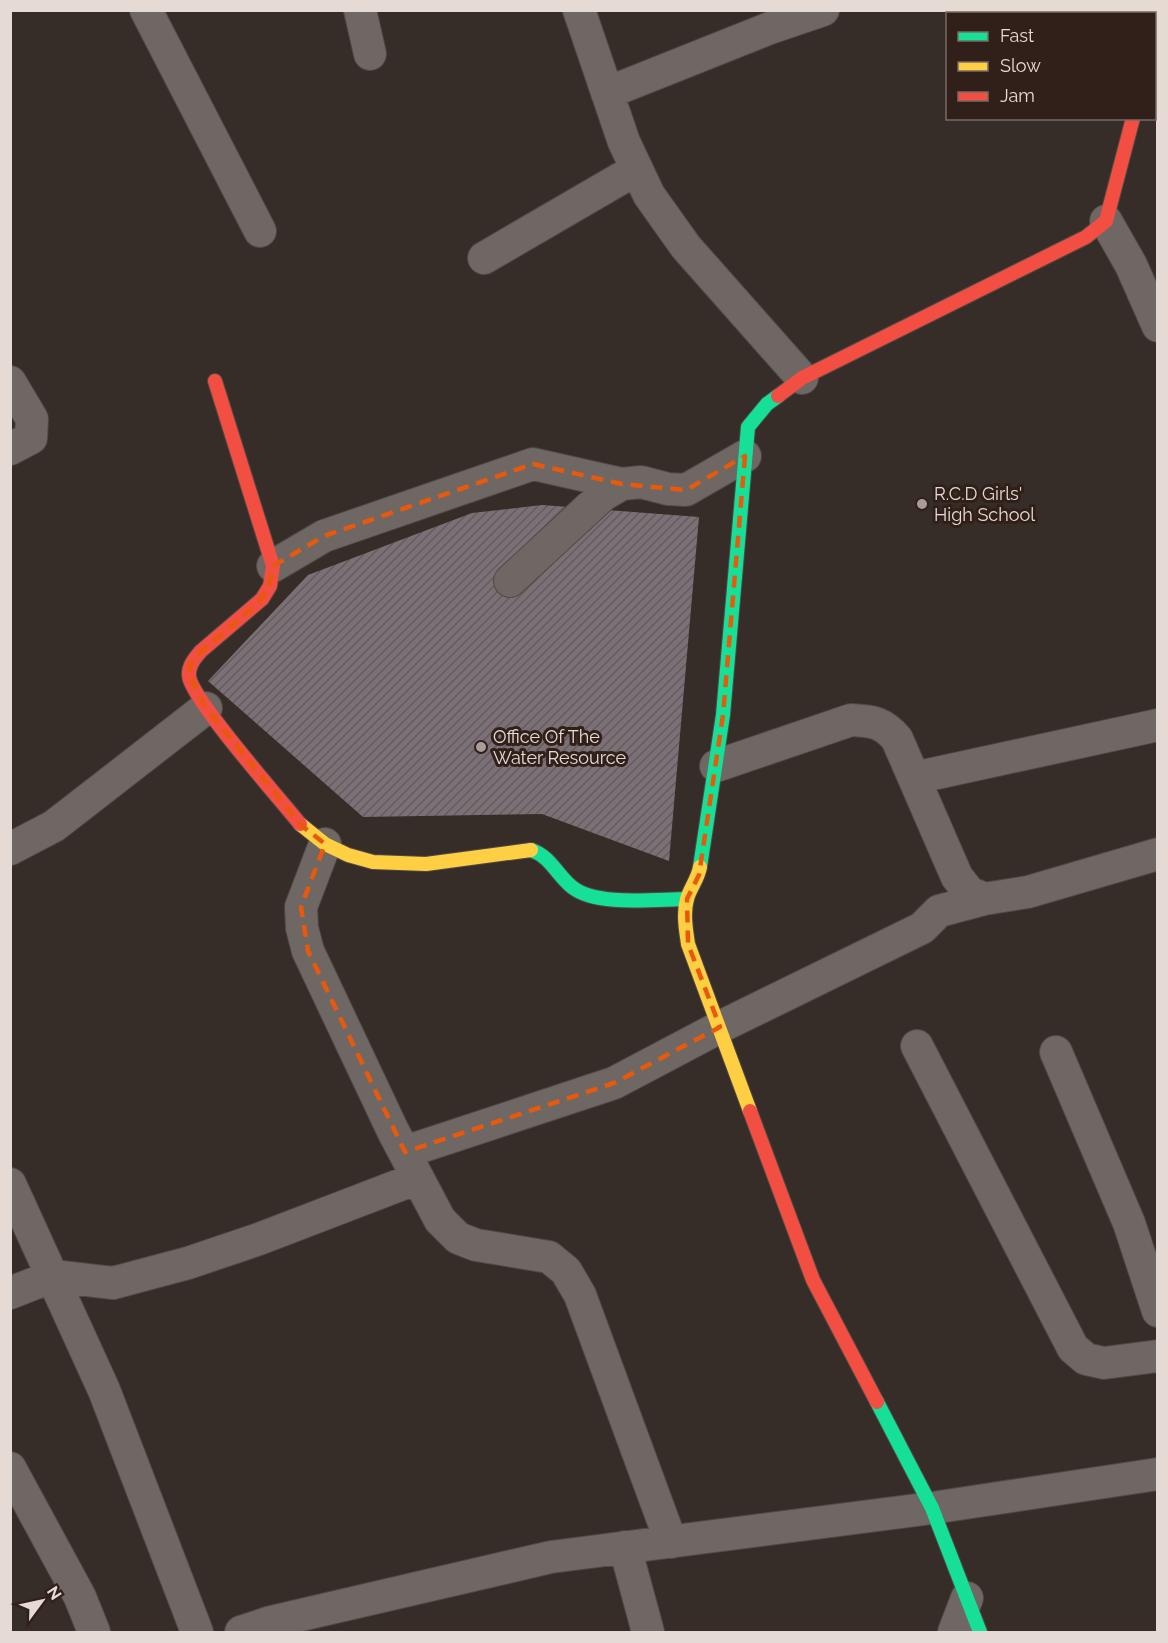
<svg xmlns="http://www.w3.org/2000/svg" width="1168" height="1643" font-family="Raleway,sans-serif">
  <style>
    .building { fill: url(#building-hatch) }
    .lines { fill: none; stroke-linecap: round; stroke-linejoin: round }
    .street-casing { stroke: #514945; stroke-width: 34 }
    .fast-casing { stroke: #514945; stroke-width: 16 }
    .slow-casing { stroke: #514945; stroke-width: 16 }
    .jam-casing { stroke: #514945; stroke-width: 16 }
    .street { stroke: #6f6764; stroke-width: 32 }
    .fast { stroke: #16e098; stroke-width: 14 }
    .slow { stroke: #ffcf43; stroke-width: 14 }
    .jam { stroke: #f24e42; stroke-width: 14 }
    .marked { fill: none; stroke: #e8590c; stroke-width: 4.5; stroke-dasharray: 12 8; stroke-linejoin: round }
    .poi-dot { fill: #a89d99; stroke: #31201a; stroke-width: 2 }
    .labels { text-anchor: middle; stroke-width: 6; stroke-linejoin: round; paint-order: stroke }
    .poi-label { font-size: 18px; fill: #e6dad5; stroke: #31201a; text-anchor: start }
  </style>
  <defs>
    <pattern id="building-hatch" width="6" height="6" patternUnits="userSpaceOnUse" patternTransform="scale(1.5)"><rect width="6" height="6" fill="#7b7076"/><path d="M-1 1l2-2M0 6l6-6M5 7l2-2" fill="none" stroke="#635b5e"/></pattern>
  </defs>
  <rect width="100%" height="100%" fill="#362d29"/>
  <path class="building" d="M542,505L699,517L669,861L542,814L363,817L208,681L308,575L472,513Z"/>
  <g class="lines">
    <defs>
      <path id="street" d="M146,10L260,231
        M360,10L370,54
        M579,10L624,142L649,195L686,247L802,378
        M1143,10V14
        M607,93L770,28L823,10
        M1106,221L1131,265L1158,326
        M484,258L637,169
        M10,382L32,419L31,438L10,449
        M273,566L324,536L533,464L622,484
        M510,581L603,495L622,484L641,482L668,489L686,490L745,456
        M716,766L851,720C872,721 883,722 897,739L957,877L969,892L984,899L1028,892L1158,854
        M914,778L1158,725
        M325,844L301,907L302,928L308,951L393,1131L440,1220L458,1238L476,1245L549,1257L566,1271L580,1295L671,1542
        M10,849L54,826L206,708
        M917,1046L1073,1348L1086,1359L1104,1363L1158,1356
        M1056,1052L1129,1223L1158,1311
        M405,1152L614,1083L720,1027L922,928L939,911L984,899
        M10,1184L104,1390L197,1632
        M10,1293L53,1276L113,1283L188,1263L259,1239L418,1178
        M10,1468L80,1597L94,1632
        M625,1547L648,1632
        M241,1632L271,1622L551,1557L932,1508L1158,1474
        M954,1632L967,1598"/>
      <path id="fast" d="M531,850C550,856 557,875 572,887C597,907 656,899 687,899
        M700,867L723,715L748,427L767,404L778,396
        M877,1402L932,1508L980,1632"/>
      <path id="slow" d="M300,824L325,844L348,855L373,862L426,864L531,850
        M700,867C698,879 690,888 687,899C683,914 686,930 688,944L750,1111"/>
      <path id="jam" d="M215,381L273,566L270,586L262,599L201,651C195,658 188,666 189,676C191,699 281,800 300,824
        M778,396L802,378L1086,237L1106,221L1133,118
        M750,1111L813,1280L877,1402"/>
    </defs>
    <use href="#street" class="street-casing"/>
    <use href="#fast" class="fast-casing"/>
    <use href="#slow" class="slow-casing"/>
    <use href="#jam" class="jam-casing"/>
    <use href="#street" class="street"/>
    <use href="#fast" class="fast"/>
    <use href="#slow" class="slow"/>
    <use href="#jam" class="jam"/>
  </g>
  <path class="marked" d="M745,456L723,715L699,875L687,899L688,944L720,1027L614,1083L405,1152L308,951L301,907L325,844L301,825L206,708L188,673L193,659L257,604L269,588L273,566L324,536L533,464L622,484L686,490Z"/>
  <g class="poi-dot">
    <circle cx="922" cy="504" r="6"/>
    <circle cx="481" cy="747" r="6"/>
  </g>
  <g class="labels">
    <g class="poi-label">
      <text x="934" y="500">R.C.D Girls'<tspan x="934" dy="21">High School</tspan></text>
      <text x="493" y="743">Office Of The<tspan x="493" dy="21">Water Resource</tspan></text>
    </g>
  </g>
  <rect width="1168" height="1643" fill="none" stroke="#e6dad5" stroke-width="24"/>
  <rect x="946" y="12" width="210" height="108" fill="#31201a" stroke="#796a65" stroke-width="1.5"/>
  <rect x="958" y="32" width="30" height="9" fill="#16e098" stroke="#796a65" stroke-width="1.5"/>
  <text x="1000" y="42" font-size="18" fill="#e6dad5">Fast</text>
  <rect x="958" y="62" width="30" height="9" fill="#ffcf43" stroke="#796a65" stroke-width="1.5"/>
  <text x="1000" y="72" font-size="18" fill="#e6dad5">Slow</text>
  <rect x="958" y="92" width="30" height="9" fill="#f24e42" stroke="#796a65" stroke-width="1.5"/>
  <text x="1000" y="102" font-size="18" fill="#e6dad5">Jam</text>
  <g transform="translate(42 1601) rotate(57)" stroke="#31201a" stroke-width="4.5" paint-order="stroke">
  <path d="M0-4.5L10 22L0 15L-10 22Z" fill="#e6dad5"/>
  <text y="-9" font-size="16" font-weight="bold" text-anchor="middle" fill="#e6dad5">N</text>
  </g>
</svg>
